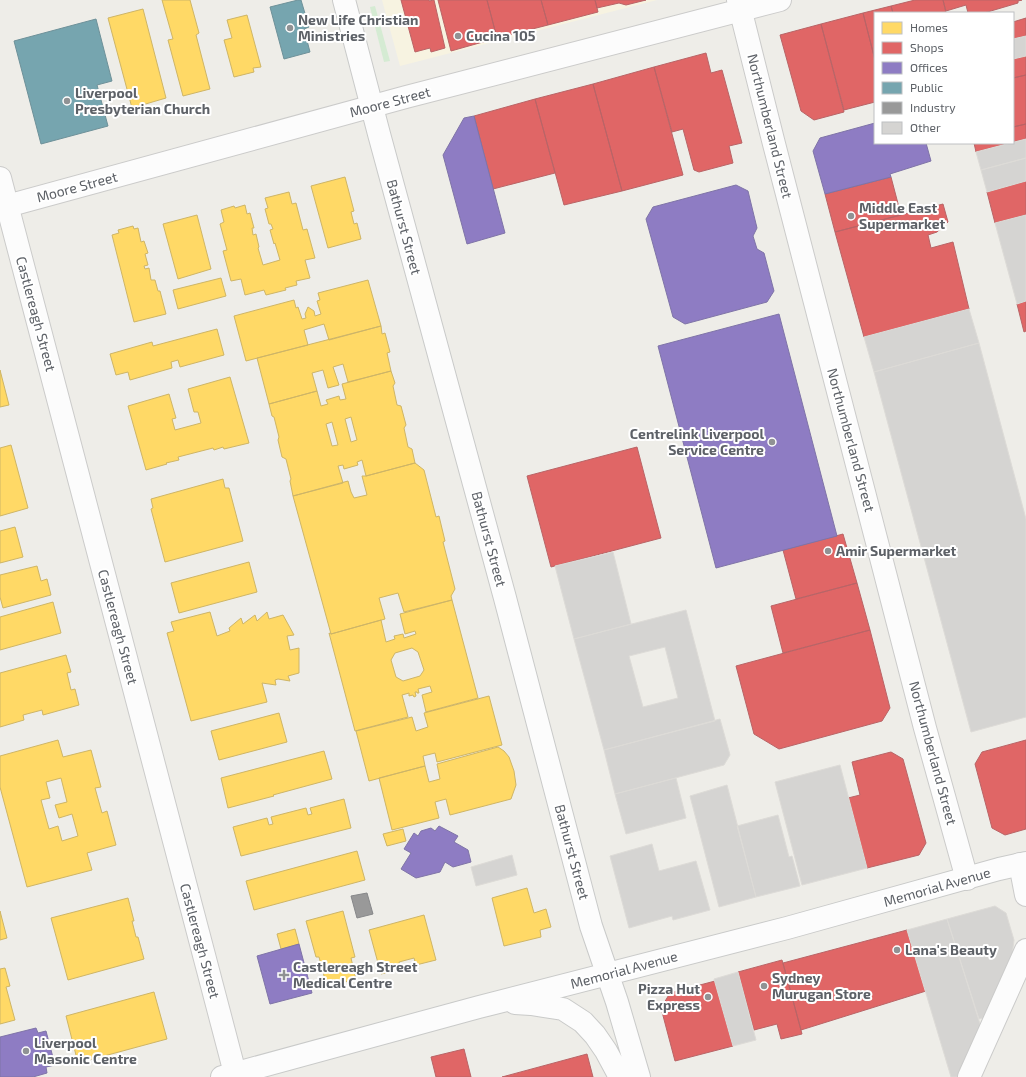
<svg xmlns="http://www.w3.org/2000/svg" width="1026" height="1077" font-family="'Exo 2',sans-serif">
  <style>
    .commercial { fill: #f7f3e1 }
    .green { fill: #d5ebd3 }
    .homes { fill: #ffd966; stroke: #ceb566; fill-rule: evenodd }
    .shops { fill: #e06666; stroke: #b96466 }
    .offices { fill: #8e7cc3; stroke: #7f74a7 }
    .public { fill: #76a5af; stroke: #6e9199 }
    .industry { fill: #999; stroke: #87888a }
    .building { fill: #d5d4d2; stroke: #dddbd7; fill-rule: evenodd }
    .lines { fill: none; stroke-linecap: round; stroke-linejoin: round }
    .street-casing { stroke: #cbcbca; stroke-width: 24 }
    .secondary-casing { stroke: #c9cac9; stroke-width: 24 }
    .street { stroke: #fcfcfc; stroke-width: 22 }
    .secondary { stroke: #fcfcfc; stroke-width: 22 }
    .poi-dot { fill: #909294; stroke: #fff; stroke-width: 1.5 }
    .labels { text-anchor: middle; stroke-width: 4; stroke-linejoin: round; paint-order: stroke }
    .poi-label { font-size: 14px; font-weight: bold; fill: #5d6167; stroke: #fff; text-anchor: start }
    .street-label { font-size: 14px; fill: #5d6167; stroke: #fff }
  </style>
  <rect width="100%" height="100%" fill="#eeede8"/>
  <path class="commercial" d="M382,0H657L400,66Z"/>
  <path class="green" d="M375,6L390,61L384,62L370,7Z"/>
  <path class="homes" d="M162,0H190L199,33L196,35L210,89L183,96L168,40L173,39Z
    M143,9L166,98L132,108L108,18Z
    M247,15L261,67L253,68L254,72L234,77L224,40L232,38L227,20Z
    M345,177L354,211L351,212L354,224L357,223L361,239L328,248L311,186Z
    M289,192L292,204L296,203L303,230L307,229L315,258L305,260L310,278L296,281L297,285L285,288L286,290L266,295L264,290L245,295L241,279L231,281L223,251L227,250L220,224L224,222L221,210L234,206L235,208L245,205L247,214L250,213L254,228H252L253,235L256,234L259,247L258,248L263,265L280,260L275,243L274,244L270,230L273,229L271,224H269L265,209L268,208L265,198Z
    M197,215L211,269L178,279L163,224Z
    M133,226L134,229L138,228L141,242L144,241L148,253L145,254L148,265L144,266L145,269L149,268L151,280H155L158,291H160L166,314L134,322L112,235L119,233L118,230Z
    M221,278L226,296L178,309L173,290Z
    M368,280L381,326L329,340L324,324L304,330L308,345L246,361L234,316L294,300L296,308L298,307L302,319L306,318L305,314L308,307L314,311L315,316L321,314L317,301L320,300L318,293Z
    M381,326L382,334L385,333L390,352L387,353L391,371L348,382L343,364L333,367L339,385L328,388L323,370L312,373L317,391L269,404L257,358Z
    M217,329L224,355L180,367L178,360L171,362L172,368L130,380L128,372L116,375L110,354L152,342L153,346Z
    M0,370L9,405L0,407Z
    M391,371L395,383L393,386L397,405L401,406L406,425L404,428L408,447L412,449L415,463L366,476L362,460L357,462L358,465L344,469L343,465L338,466L343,483L293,496L290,481L291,479L286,459L282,457L278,440L279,437L274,417L272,416L269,404L317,391L321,406L328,404L326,400L339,396L340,400L346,399L342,384ZM351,417L357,440L351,442L345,419ZM332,422L338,445L332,446L326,424Z
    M230,377L249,443L224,449L223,447L214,450L213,448L178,457L179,460L166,463L167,464L146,470L128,406L169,394L176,418L172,419L175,430L201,423L198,412H194L188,389Z
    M11,445L28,508L0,516V448Z
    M415,463L424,470L436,517L439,516L445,541L443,542L455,589L451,596L452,600L404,612L398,593L379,598L385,619L331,634L293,496L348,481L351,492L354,498L367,495L362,476H366Z
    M223,479L225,488H229L243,541L165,562L151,509L153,508L151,499Z
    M15,527L23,557L0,563V531Z
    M249,562L257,592L179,613L171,583Z
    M37,566L41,581L47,579L51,595L3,608L0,597V575Z
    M452,600L478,698L426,712L422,695L432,692L430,686L418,689L419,693H417V692H415L416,696L414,697L413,695L409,696V693L402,695L408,717L355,731L329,633L331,634L381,620L386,642L395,639L394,636L403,634L404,638L416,634L415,631L405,634L400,614ZM412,648L418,652L424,670L420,676L403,681L396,677L391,660L395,653Z
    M53,602L61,633L0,650V617Z
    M210,612L217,636L230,631L229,628L241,618L243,624L255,615L257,621L267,612L269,619L283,615L294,635L287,636L290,650L299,648V673L288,676L290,681L278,679L275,680L276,685L262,683L267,702L191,721L167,633L174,631L171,622Z
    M66,655L71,672L67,673L71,690L75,689L79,705L43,715L42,710L23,715L24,720L0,727V673Z
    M489,696L502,745L437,762L435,753L423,756L425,766L369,781L356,731L412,717L416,731L428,727L424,713Z
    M279,713L287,742L219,760L211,731Z
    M58,740L63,757L91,750L101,787L95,788L102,813L107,811L116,845L87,853L92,870L27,887L0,787V756ZM61,778L67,802L55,805L59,818L72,814L78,836L62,841L58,826L49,829L41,800L50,798L46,782Z
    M498,747L504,751L509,757L514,771L516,785L511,799L450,815L446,799L435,802L439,818L392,830L379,778L425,766L429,782L440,779L437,764Z
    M324,751L332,779L273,795L274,796L228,808L221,778Z
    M344,799L351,828L241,856L233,827L267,818L269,825L273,824L271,817L306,808L308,815L312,814L310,808Z
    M403,829L406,841L387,846L383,834Z
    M357,851L365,880L254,910L246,881Z
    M527,888L534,913L546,909L551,927L540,930L541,937L504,946L492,898Z
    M128,898L134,921H132L136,937H138L144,959L68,980L51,918Z
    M0,911L7,938L0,940Z
    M343,911L355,957L351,958L356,979L327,987L319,957H316L306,921Z
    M424,915L436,960L416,965L414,958L399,962L401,969L381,974L369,930Z
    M295,929L299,944L281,949L277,934Z
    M5,968L10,986L6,987L15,1020L0,1024V969Z
    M154,992L167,1039L78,1063L66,1016Z"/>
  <path class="shops" d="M401,0H429V1L434,0L445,48L431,52L430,48L415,52Z
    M438,0H487L497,38L451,51Z
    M487,0H541L548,25L497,38Z
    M541,0H595L598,12L548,25Z
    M595,0H646L626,5L619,3L597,8Z
    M915,0H943L946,13H893L891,6Z
    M943,0H1022L1018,1V3L984,13H968L966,5L946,11Z
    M891,6L893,13H875V60L863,13Z
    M863,13L875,60V102L844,110L821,24Z
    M1026,18V36L1013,39V22Z
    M821,24L844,112L814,120L801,111L780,35Z
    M706,53L711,73L722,70L742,143L729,146L733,163L699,172L694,170L683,129L672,132L654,67Z
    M1026,56V75L1013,78V59Z
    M654,67L683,175L622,191L593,84Z
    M1026,75V124L1013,127V78Z
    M593,84L622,191L564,205L535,99Z
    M535,99L555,173L493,189L474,116Z
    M1026,124V139L1013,142V127Z
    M974,143H1011L976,152Z
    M891,177L901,215L835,232L825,194Z
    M1026,181V215L995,223L987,192Z
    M943,204L948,222L937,232L928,235L931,248L953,242L969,309L864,337L835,232Z
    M1026,301V331L1024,332L1017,304Z
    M637,447L661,538L551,567L527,476Z
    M843,534L857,583L796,599L783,550Z
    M857,583L870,630L783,653L771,606Z
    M870,630L890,708L882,721L779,749L754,734L736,666Z
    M1026,740V829L1005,835L992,828L975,764L982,752Z
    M891,752L903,759L926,843L919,855L867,868L848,798L860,795L852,762Z
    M907,930L926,991L801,1030L783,963Z
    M782,960L802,1034L781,1039L777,1024L754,1030L738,972Z
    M715,981L733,1046L675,1061L661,1008L670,993Z
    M464,1049L471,1077H436L431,1057Z
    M587,1054L593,1077H502Z"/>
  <path class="offices" d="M474,116L505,233L467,244L443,155L464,118Z
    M875,123V143H926L931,161L890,174L891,177L825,194L813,151L820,138Z
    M736,185L748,191L757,228L753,236L757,249L764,253L774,291L767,302L685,324L673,317L646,219L653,207Z
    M779,314L837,536L716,568L658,346Z
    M439,826L458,836L454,842L468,850L471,862L453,867L445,862L440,872L416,878L401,869L411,853L404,849L414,833L418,836L421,831L431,828L435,831Z
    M299,944L312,993L270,1004L257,956Z
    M36,1028L38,1033L46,1031L55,1065L46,1067L47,1073L33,1077H0V1037Z"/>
  <path class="public" d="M298,0H301L309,27L304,29L310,52L284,59L270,7Z
    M96,19L112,81L97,85L108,126L41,144L14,41Z"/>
  <path class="industry" d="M367,893L373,914L357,918L351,896Z"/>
  <path class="building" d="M1026,36V56L1013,59V39Z
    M1026,139V158L981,170L976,152Z
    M1026,158V181L987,192L981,170Z
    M1026,215V301L1017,304L995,223Z
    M969,309L979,343L874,372L864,337Z
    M979,343L1026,519V717L971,732L874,372Z
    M613,552L631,624L574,639L555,566Z
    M686,610L715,721L604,750L574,639ZM665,647L678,698L643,707L629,656Z
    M720,719L730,755L724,765L615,794L604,750Z
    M840,765L867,868L802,885L775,782Z
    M676,778L686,818L626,834L615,794Z
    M727,785L756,897L719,907L690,796Z
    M778,815L789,857L792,856L800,886L756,897L737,826Z
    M652,844L659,871L696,861L710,910L673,920L672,916L629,928L610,856Z
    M512,855L517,875L476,886L471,867Z
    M995,906L1006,913L1014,940L1012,956L986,1017L979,1019L947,919Z
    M947,919L981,1027L959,1077H951L907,930Z
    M738,972L756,1040L733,1046L714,979Z"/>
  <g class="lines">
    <defs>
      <path id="street" d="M738,0L773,140L925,728L967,879
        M0,178L236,1077
        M0,208L406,97L780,0
        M1020,864L1026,895
        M969,1077L1026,950"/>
      <path id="secondary" d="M344,0L379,134L505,598L591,926L617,1002L639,1077
        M515,1003L531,1004L563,1009L583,1022L595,1035L606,1051L620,1077
        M222,1077L479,1007L787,928L999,869L1026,863"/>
    </defs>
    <use href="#street" class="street-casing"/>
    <use href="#secondary" class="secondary-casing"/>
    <use href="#street" class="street"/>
    <use href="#secondary" class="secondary"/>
  </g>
  <g class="poi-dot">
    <circle cx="290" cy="28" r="4"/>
    <circle cx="458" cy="36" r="4"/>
    <circle cx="67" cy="101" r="4"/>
    <circle cx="851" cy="216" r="4"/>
    <circle cx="772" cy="442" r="4"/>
    <circle cx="828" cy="551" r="4"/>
    <circle cx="897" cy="950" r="4"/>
    <path d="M282 969h4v4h4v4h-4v4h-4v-4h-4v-4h4z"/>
    <circle cx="764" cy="986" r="4"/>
    <circle cx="708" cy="997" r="4"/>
    <circle cx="26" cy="1051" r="4"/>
  </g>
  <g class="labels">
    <g class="poi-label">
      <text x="298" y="25">New Life Christian<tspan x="298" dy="16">Ministries</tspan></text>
      <text x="466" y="41">Cucina 105</text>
      <text x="75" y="98">Liverpool<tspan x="75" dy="16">Presbyterian Church</tspan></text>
      <text x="859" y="213">Middle East<tspan x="859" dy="16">Supermarket</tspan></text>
      <text x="764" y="439" text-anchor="end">Centrelink Liverpool<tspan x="764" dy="16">Service Centre</tspan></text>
      <text x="836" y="556">Amir Supermarket</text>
      <text x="905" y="955">Lana's Beauty</text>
      <text x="293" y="972">Castlereagh Street<tspan x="293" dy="16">Medical Centre</tspan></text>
      <text x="772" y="983">Sydney<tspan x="772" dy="16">Murugan Store</tspan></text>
      <text x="700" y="994" text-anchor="end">Pizza Hut<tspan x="700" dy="16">Express</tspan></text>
      <text x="34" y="1048">Liverpool<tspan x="34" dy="16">Masonic Centre</tspan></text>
    </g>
    <g class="street-label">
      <text transform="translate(390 102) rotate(-15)" y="5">Moore Street</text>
      <text transform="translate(770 126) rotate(76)" y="5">Northumberland Street</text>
      <text transform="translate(77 187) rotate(-15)" y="5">Moore Street</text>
      <text transform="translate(404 227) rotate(75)" y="5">Bathurst Street</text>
      <text transform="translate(36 314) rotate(75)" y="5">Castlereagh Street</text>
      <text transform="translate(851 440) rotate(75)" y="5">Northumberland Street</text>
      <text transform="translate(489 539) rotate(75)" y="5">Bathurst Street</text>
      <text transform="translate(118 627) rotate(75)" y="5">Castlereagh Street</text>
      <text transform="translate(933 753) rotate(75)" y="5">Northumberland Street</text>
      <text transform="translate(572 852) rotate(75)" y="5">Bathurst Street</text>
      <text transform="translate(937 887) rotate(-16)" y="5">Memorial Avenue</text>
      <text transform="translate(200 941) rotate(75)" y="5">Castlereagh Street</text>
      <text transform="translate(624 970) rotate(-15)" y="5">Memorial Avenue</text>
    </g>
  </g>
  <rect x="874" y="12" width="140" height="132" fill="#ffffff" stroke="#bec0c2"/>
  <rect x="882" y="22" width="20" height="12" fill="#ffd966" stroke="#bec0c2"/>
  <text x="910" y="32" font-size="12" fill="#5d6167">Homes</text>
  <rect x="882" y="42" width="20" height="12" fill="#e06666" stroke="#bec0c2"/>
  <text x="910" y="52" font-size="12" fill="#5d6167">Shops</text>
  <rect x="882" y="62" width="20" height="12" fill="#8e7cc3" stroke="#bec0c2"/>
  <text x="910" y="72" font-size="12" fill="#5d6167">Offices</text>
  <rect x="882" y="82" width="20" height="12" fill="#76a5af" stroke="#bec0c2"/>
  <text x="910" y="92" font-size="12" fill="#5d6167">Public</text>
  <rect x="882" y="102" width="20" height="12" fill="#999999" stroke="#bec0c2"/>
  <text x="910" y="112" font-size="12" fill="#5d6167">Industry</text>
  <rect x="882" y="122" width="20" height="12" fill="#d5d4d2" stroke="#bec0c2"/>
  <text x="910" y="132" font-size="12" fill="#5d6167">Other</text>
</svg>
